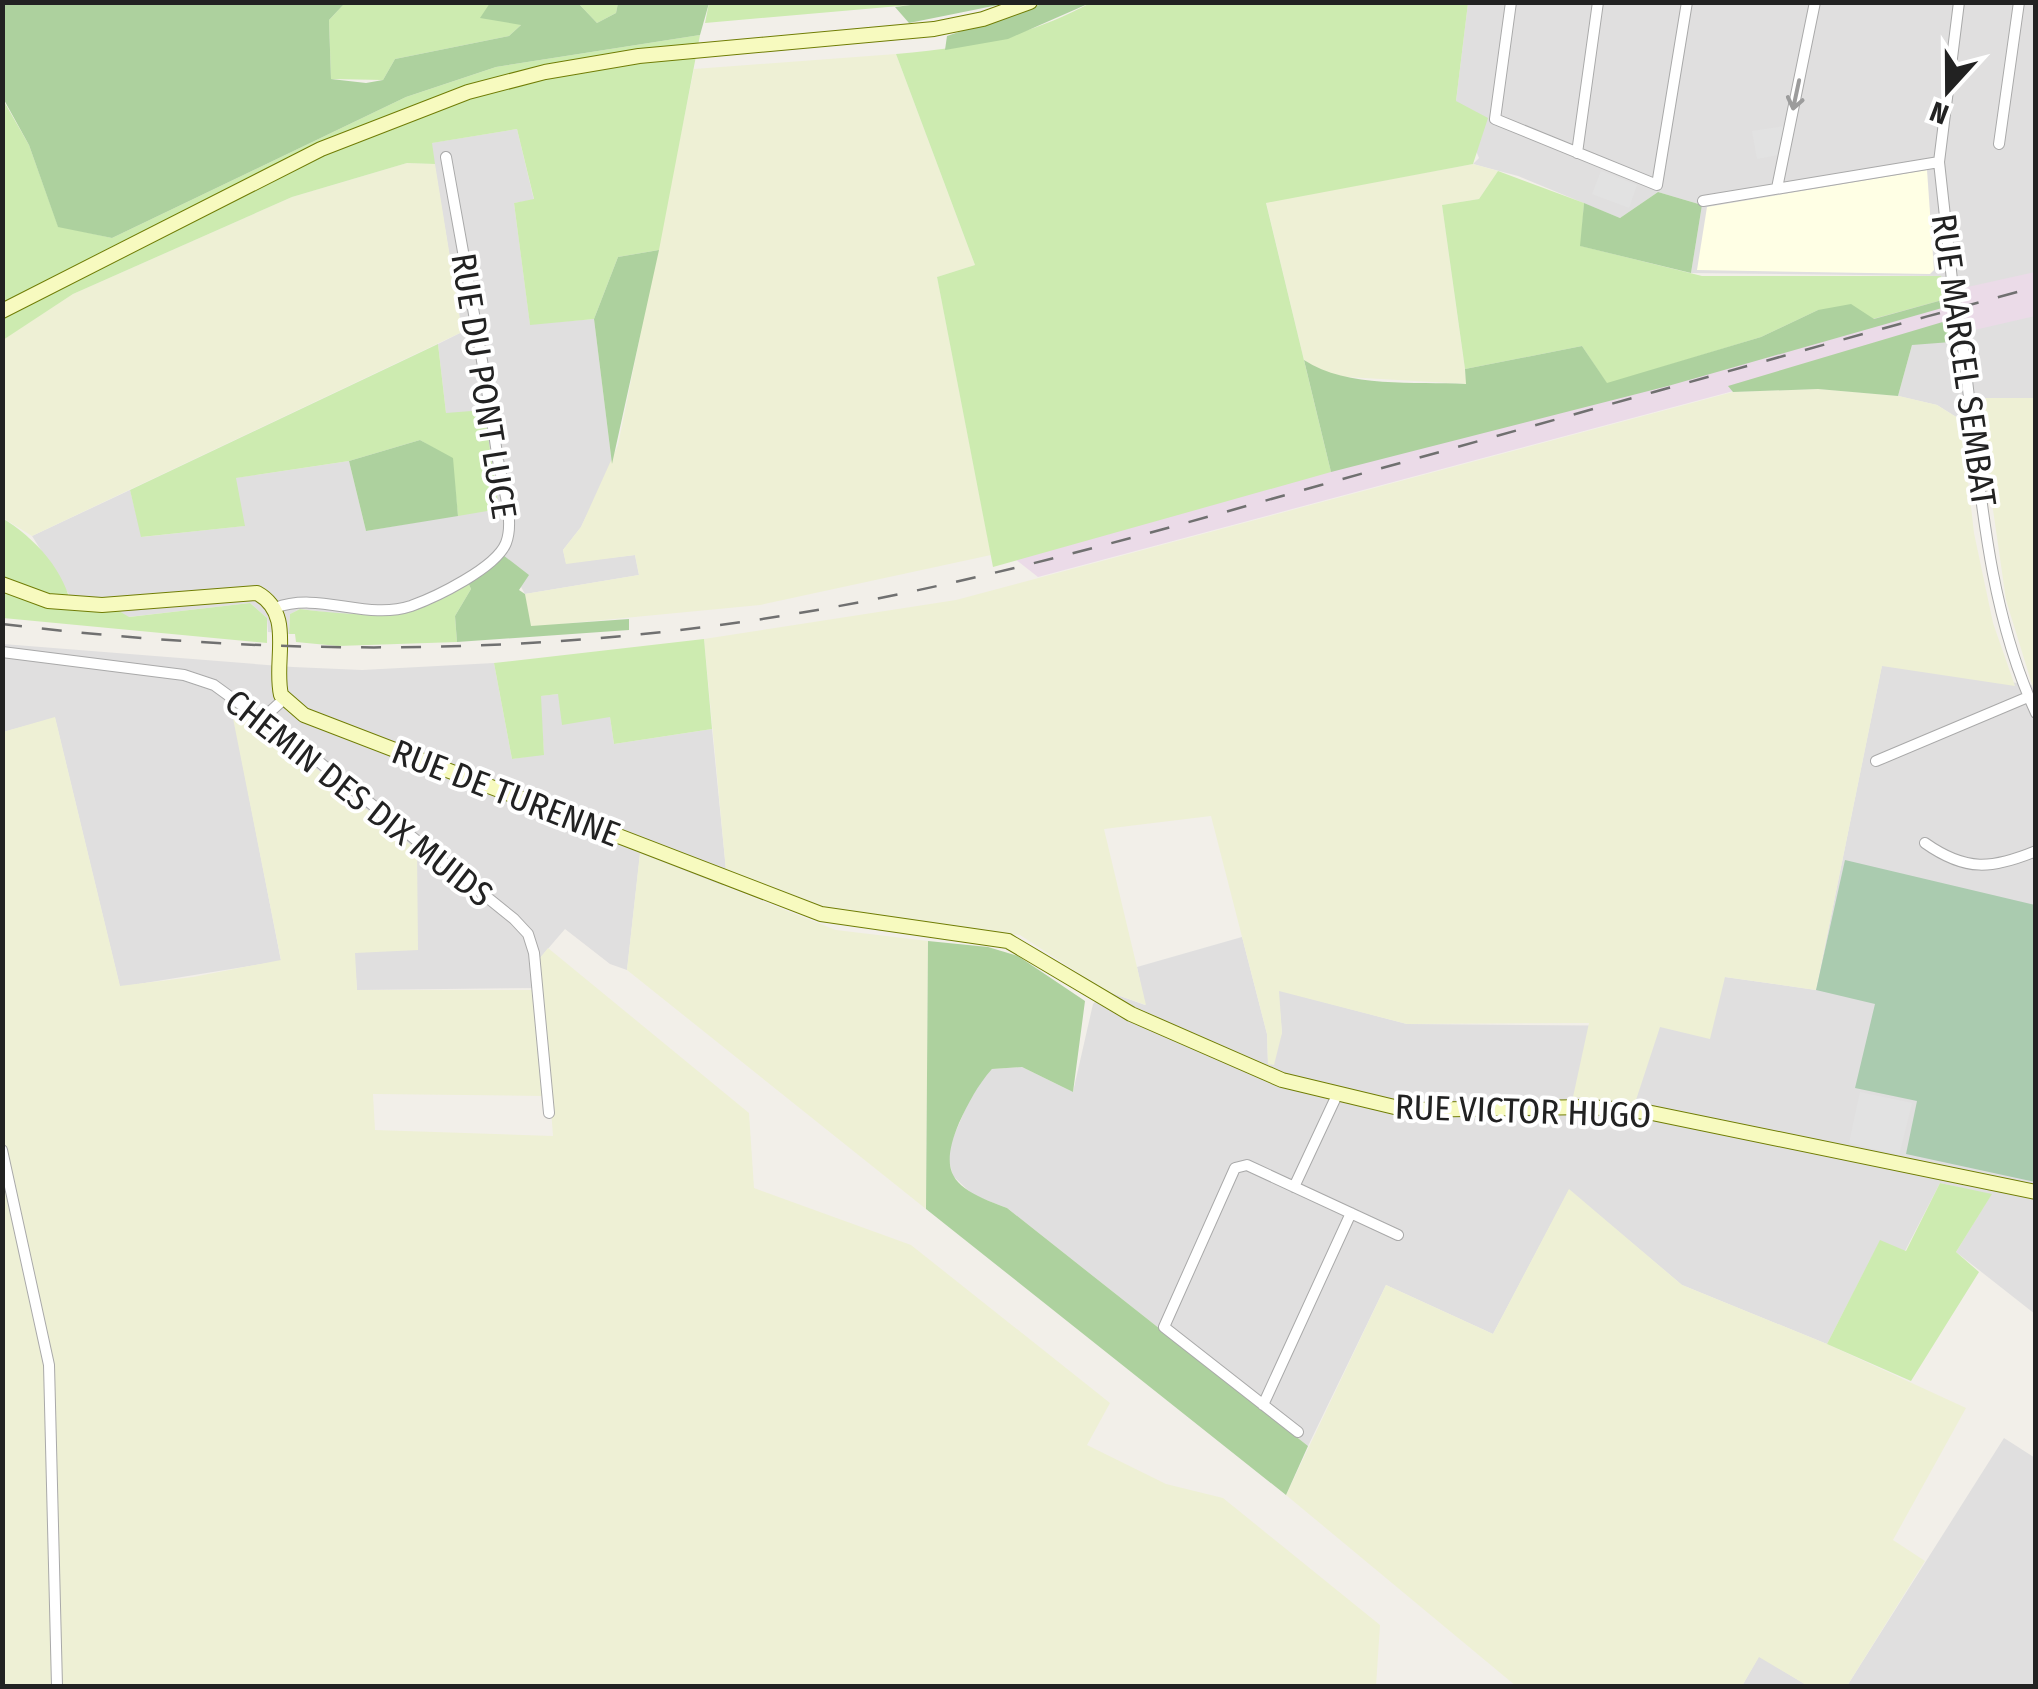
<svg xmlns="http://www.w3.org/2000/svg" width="2038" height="1689" font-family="'Fira Sans Condensed',sans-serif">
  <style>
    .residential { fill: #e0dfdf }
    .industrial { fill: #ebdbe8 }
    .education { fill: #ffffe5 }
    .farmland { fill: #eef0d5 }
    .grass { fill: #cdebb0 }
    .forest { fill: #add19e }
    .cemetery { fill: #aacbaf }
    .parking { fill: #e2e2e2 }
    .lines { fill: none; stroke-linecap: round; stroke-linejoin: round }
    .street-casing { stroke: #a9a9a9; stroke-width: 12 }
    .secondary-casing { stroke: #707d05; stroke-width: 16 }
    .street { stroke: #fff; stroke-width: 10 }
    .secondary { stroke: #f7fabf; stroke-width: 14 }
    .rail { stroke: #707070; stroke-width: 2.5; stroke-dasharray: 20 20; stroke-linecap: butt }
    .street-bridge-casing { stroke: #a9a9a9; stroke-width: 12; stroke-linecap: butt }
    .street-bridge { stroke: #fff; stroke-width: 10 }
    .oneway { stroke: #9c9c9c }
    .labels { text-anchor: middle; stroke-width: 8; stroke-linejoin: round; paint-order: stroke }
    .street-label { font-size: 35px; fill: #222; stroke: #fff }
  </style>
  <rect width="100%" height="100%" fill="#f2efe9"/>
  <path class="residential" d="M1468,3H2035V282L1946,299L1941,276L1691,273L1702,205L1658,192L1620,218L1518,176L1473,164L1479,158L1456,101Z
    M517,129L534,200L514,203L530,324L594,319L612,464L581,527L563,550L566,563L635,555L639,575L525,594L503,555L399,613L366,617L300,609L290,614L289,634L268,632L267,618L250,603L128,617L116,609L72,611L70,596L32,536L130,490L142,537L244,526L235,478L349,461L366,531L499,508L446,413L438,344L462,332L431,143Z
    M2035,301V398H1977L1979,420H1961L1937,405L1898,396L1912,345L1946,321Z
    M3,644L293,667L362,670L494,663L512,759L544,754L540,696L558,694L610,717L614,744L712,729L726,870L723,886L640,854L627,970L610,964L565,929L540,958L542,988L357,990L354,953L417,850L230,699L281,961L120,987L55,718L3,732Z
    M1882,665L2032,685L2035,694V1314L1956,1252L1991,1195L1940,1183L1905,1251L1880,1241L1827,1344L1682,1285L1569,1190L1493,1334L1386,1285L1308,1446L1007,1208L973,1195L953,1176L947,1152L974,1089L992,1069L1022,1067L1073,1092L1093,1004L1106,991L1145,1005L1137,967L1242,937L1267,1034L1268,1064L1282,1033L1278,990L1407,1024L1661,1026L1725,977L1816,990Z
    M2004,1438L2035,1458V1686H1847Z
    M1759,1656L1808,1686H1742Z"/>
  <path class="industrial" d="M2035,272V316L1957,334L1958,361L1951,362L1946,334L1038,577L1015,559L1932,300L1945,292Z"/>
  <path class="education" d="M1927,170L1934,270L1930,274L1697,270L1707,207Z"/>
  <path class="farmland" d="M896,54L975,265L937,277L991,555L760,605L530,627L525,594L639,575L635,555L566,564L563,550L581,527L618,445L694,69Z
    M407,163L435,164L462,332L32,536L3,518L2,340L73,294L292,197Z
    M1473,164L1498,171L1479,199L1442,205L1467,384L1346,377L1322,372L1304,360L1266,202Z
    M1819,389L1899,396L1937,405L1961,420L1974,533L1993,623L2015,686L1882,666L1816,990L1725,977L1710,1039L1660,1027L1635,1103L1573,1097L1589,1023L1407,1024L1279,991L1282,1033L1274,1065L1268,1064L1267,1034L1211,816L1104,829L1146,1005L1106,991L1020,935L831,909L726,870L704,639L956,600L1733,392Z
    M1977,398H2035V694L2006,600Z
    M229,698L417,850L418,950L355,953L357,990H532L545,1096L373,1094L375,1130L553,1136L540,958L548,948L749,1113L754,1188L911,1245L1110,1403L1087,1445L1166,1484L1223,1498L1380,1625L1376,1686H3V732L55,717L120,986L193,977L281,960Z
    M640,853L836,930L928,941L926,1209L627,970Z
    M1569,1189L1682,1285L1827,1344L1966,1408L1893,1540L1925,1561L1847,1686H1808L1759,1657L1742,1686H1516L1286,1495L1386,1285L1493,1334Z"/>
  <path class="grass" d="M490,2L487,4L522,24L509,36L395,59L383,80L331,79L329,20L345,3Z
    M578,3H618L616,13L597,23Z
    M709,3H934L705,23Z
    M1090,3H1468L1456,101L1488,118L1473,164L1266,203L1331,472L993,567L937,277L975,265L896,54C968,48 1027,37 1090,3Z
    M700,35L659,250L618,257L594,319L530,325L514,203L534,199L517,129L432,143L435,164L407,163L292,197L73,294L3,340L2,98L29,145L58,226L112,238L406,97L496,67Z
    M1498,171L1584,203L1581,246L1702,276H1941L1946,299L1873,319L1818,310L1761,337L1607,384L1582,346L1465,369L1442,205L1479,199Z
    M438,344L446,413L484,410L499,509L458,516L452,459L420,440L349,461L236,478L245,526L141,537L130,490Z
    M2,518C34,537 67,572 72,611L116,609L129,617L250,603L267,618V643L3,618Z
    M467,580L471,589L455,616L457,642L338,646L296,642L295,634H289L290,614L300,609C384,619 392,617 467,580Z
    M704,639L712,729L614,744L610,717L562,725L558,694L541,696L544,755L512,759L494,663Z
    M1940,1183L1992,1194L1956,1252L1979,1272L1911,1381L1827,1344L1880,1240L1906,1251Z"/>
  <path class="forest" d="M934,2L1008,3L909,23L895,7Z
    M2,3H345L329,20L331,79L366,83L383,80L395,59L509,36L521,25L480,18L490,3H578L597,23L616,13L618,3H709L700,35L496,67L406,97L112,238L58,227L29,145L3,98Z
    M1045,3H1090L1008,39L945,50L947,36Z
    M1658,192L1702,205L1691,273L1580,246L1584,203L1620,218Z
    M659,250L612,464L594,319L618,257Z
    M1946,299L1949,306L1668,386L1331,472L1304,360C1348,389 1415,381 1466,384L1465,369L1582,346L1607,383L1761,337L1818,310L1851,304L1874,319Z
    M1946,321L1951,342L1912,345L1898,396L1818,389L1733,392L1728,386Z
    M420,440L453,458L458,516L366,531L349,461Z
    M503,555L529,575L519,590L525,594L531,626L629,619V630L457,642L455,616L471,589L467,580Z
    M928,941L988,947L1018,956L1085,1001L1073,1092L1022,1067L992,1069C977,1086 969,1102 959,1123C936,1178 957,1189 1007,1208L1308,1446L1286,1495L926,1209Z"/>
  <path class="cemetery" d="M1845,860L2035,905V1182L1906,1154L1917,1101L1855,1088L1875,1004L1816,990Z"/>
  <path class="parking" d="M1784,126L1778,155L1757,159L1752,131Z
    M1601,171L1637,185L1629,208L1592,194Z
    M1860,1092L1912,1103L1899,1155L1849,1143Z"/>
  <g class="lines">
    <defs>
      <path id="street" d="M1511,2L1495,119L1657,185L1687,2
        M1999,144L2019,2
        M1577,153L1598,2
        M1777,188L1815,2
        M1703,201L1939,162
        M1953,289L1939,162L1959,2
        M1961,334C1979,459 1982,597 2036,713
        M275,608C319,591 366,621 411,606C436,597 496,568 506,543C515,520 502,483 498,460C483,359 464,258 446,157
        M2,652L184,675L214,685L313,757L514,919L528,934L534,953L549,1113
        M262,719L284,699
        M1876,761L2028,697
        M1925,843C1966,872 1992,869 2036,851
        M2,1150L49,1365L57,1686
        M1294,1187L1337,1095
        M1263,1405L1351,1213
        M1298,1432L1164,1327L1235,1168L1247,1165L1398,1235"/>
      <path id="secondary" d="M2,311L321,149L468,92L545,72L639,56L934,29L983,19L1030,2
        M2,584L48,601L102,605L257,593C295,614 273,660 281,695L304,715L821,914L1008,941L1131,1014L1282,1080L1407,1110L1590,1107L1647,1112L2036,1192"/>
    </defs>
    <use href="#street" class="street-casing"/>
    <use href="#secondary" class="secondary-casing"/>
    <use href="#street" class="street"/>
    <use href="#secondary" class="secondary"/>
    <path class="rail" d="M2,624C250,654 494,657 742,622C939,594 1129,539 1321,485C1559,419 1797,351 2036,287"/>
    <defs>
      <path id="street-bridge" d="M1953,289L1961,334"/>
    </defs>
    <use href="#street-bridge" class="street-bridge-casing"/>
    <use href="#street-bridge" class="street-bridge"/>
  </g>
  <defs><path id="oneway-shaft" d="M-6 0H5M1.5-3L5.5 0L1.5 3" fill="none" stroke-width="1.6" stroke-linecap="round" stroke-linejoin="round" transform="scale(2.5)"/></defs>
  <use class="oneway" href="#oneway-shaft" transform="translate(1796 95) rotate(102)"/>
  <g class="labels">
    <g class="street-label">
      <text transform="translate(1964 360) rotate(82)" y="12">RUE MARCEL SEMBAT</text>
      <text transform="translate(484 386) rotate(81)" y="12">RUE DU PONT LUCE</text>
      <text transform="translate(506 793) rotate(21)" y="12">RUE DE TURENNE</text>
      <text transform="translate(359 798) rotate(38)" y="12">CHEMIN DES DIX MUIDS</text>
      <text transform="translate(1523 1111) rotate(2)" y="12">RUE VICTOR HUGO</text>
    </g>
  </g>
  <rect width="2038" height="1689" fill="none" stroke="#222222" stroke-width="10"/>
  <g transform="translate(1948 90) rotate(201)" stroke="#ffffff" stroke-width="8" paint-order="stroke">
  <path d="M0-8L18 38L0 25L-18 38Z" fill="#222222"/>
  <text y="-15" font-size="28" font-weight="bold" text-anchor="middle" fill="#222222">N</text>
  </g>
</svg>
